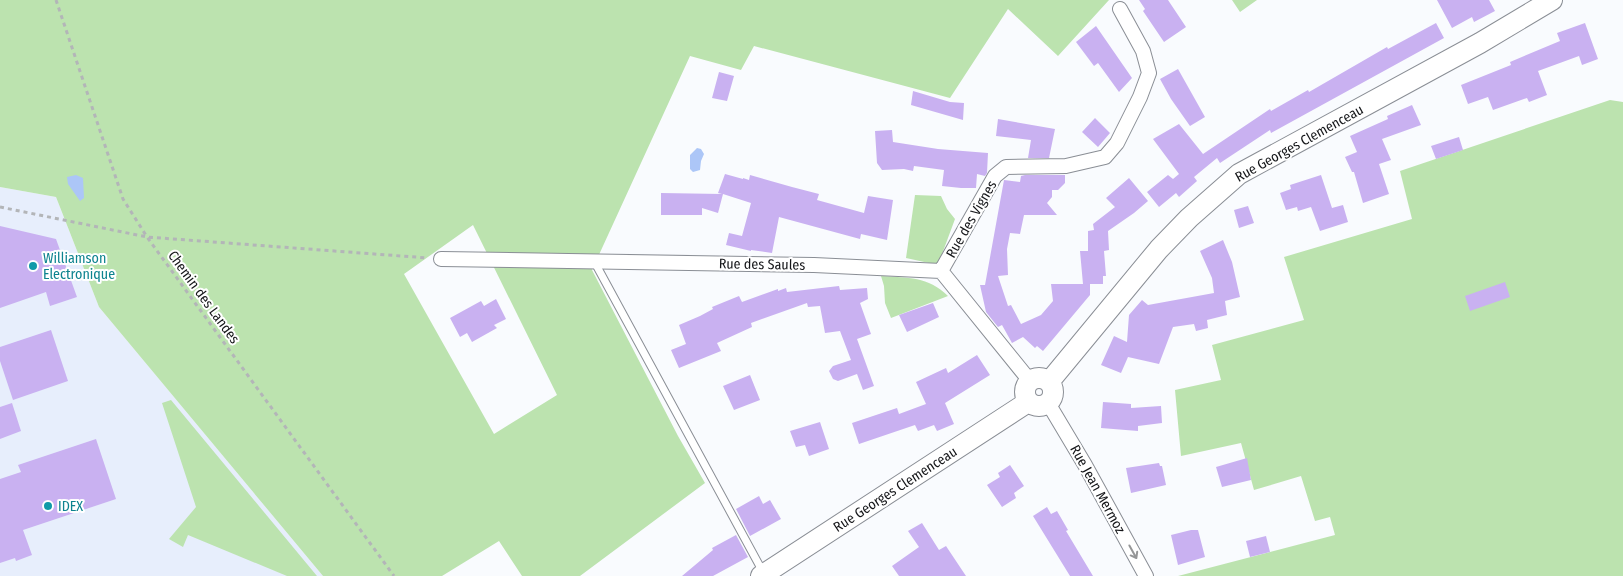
<svg xmlns="http://www.w3.org/2000/svg" width="1623" height="576" font-family="'Fira Sans Condensed',sans-serif">
  <style>
    .built { fill: #e7eefc }
    .green { fill: #bce3af; fill-rule: evenodd }
    .water { fill: #acc6f7 }
    .building { fill: #c9b1f1 }
    .lines { fill: none; stroke-linecap: round; stroke-linejoin: round }
    .lane-casing { stroke: #8a8e95; stroke-width: 9 }
    .street-casing { stroke: #8a8e95; stroke-width: 16 }
    .secondary-casing { stroke: #8a8e95; stroke-width: 22 }
    .path { stroke: #b3b5b8; stroke-width: 3; stroke-dasharray: 4 4; stroke-linecap: butt }
    .lane { stroke: #fff; stroke-width: 7 }
    .street { stroke: #fff; stroke-width: 14 }
    .secondary { stroke: #fff; stroke-width: 20 }
    .oneway { stroke: #959697 }
    .culture-dot { fill: #0f9aa8; stroke: #fff; stroke-width: 2 }
    .labels { text-anchor: middle; stroke-width: 4; stroke-linejoin: round; paint-order: stroke }
    .street-label { font-size: 14px; fill: #141518; stroke: #fff }
    .culture-label { font-size: 14px; fill: #0d838f; stroke: #fff; text-anchor: start }
  </style>
  <rect width="100%" height="100%" fill="#f9fbfe"/>
  <path class="built" d="M0,187L56,197L99,307L323,576H0Z"/>
  <path class="green" d="M0,0H1109L1058,56L1008,9L950,98L754,46L741,70L690,56L592,270L678,436L705,483L580,576H522L499,541L442,576H323L99,307L56,197L0,187ZM473,225L557,395L494,434L404,274Z
    M1232,0H1257L1240,12Z
    M1610,100L1623,102V576H1178L1335,535L1330,517L1315,521L1301,476L1254,490L1241,443L1181,456L1175,390L1221,380L1212,345L1304,320L1284,257L1412,219L1400,171Z
    M915,195L941,196L947,209L955,219L938,265L906,258Z
    M881,276C908,278 928,276 948,296L891,318L885,303L884,286Z
    M171,400L317,576H287L188,535L183,547L169,539L196,507L162,403Z"/>
  <path class="water" d="M697,148L701,149L704,154L701,161L700,170L693,172L690,169V155Z
    M76,175L83,178L84,198L80,201L68,184L67,177Z"/>
  <path class="building" d="M1139,0H1168L1186,27L1164,42L1143,11L1145,9Z
    M1437,0H1489L1495,11L1474,22L1472,17L1452,28Z
    M1436,23L1444,38L1271,133L1270,130L1220,163L1217,158L1194,177L1197,181L1179,197L1176,193L1159,207L1147,192L1168,175L1173,179L1179,174L1153,139L1179,124L1203,154L1270,109L1271,111L1308,90L1309,92L1387,47L1388,49Z
    M1585,23L1598,59L1582,65L1579,56L1538,71L1547,95L1529,102L1527,98L1493,110L1488,97L1468,104L1461,85L1511,65L1510,62L1560,41L1557,33Z
    M1096,26L1132,78L1119,92L1098,63L1094,66L1076,42Z
    M1178,69L1205,117L1190,126L1171,99L1160,79Z
    M719,72L734,76L727,101L712,98Z
    M913,91L950,102L964,103L963,120L911,105Z
    M1412,105L1421,125L1382,139L1391,160L1379,164L1389,194L1363,203L1354,172H1352L1345,157L1357,152L1350,136L1388,119L1387,116Z
    M1095,118L1110,133L1098,147L1082,132Z
    M998,119L1055,129L1049,158H1028L1031,140L996,136Z
    M892,130L893,142L938,149L988,153L987,173L985,176L977,174L976,188H961L942,186L944,170L914,166L913,171L904,169L882,170L877,163L875,131Z
    M1459,137L1463,150L1436,159L1431,146Z
    M725,174L743,179V178L749,180L750,175L792,187L819,194L817,200L864,213L868,196L893,200L887,240L861,234L860,239L779,217L772,253L751,250V251L726,245L729,233L742,236L751,203L723,194L718,213L702,208V215H661V193L722,194L718,193Z
    M1025,175H1065V183L1058,190H1052V197L1047,203L1057,215H1024L1020,234L1010,233L1007,249L1008,275L998,276L1008,306L1011,305L1021,324L1041,315L1053,301L1051,284H1083L1080,251H1088V231L1094,230L1093,224L1115,207L1106,198L1129,178L1148,201L1134,213L1108,231L1109,250L1104,251L1106,276H1103V284H1090V295L1043,351L1037,346L1035,348L1023,337L1012,343L1002,325L998,327L986,312L980,285H985L1004,180L1020,182L1021,176Z
    M1321,175L1332,208L1343,205L1348,222L1320,231L1311,207L1298,211L1297,207L1286,210L1280,193L1291,189L1290,185Z
    M1248,206L1254,223L1239,228L1234,210Z
    M0,226L56,239L77,297L50,306L46,292L0,308Z
    M1223,240L1232,262L1240,297L1225,301L1227,315L1207,320L1208,328L1196,331L1194,324L1173,327L1159,364L1128,357L1121,373L1101,365L1114,336L1127,342L1129,315L1142,300L1148,305L1214,293L1212,278L1200,251Z
    M1505,282L1510,297L1470,311L1465,296Z
    M839,286L840,290L867,288L868,299L860,303L871,334L857,339L874,386L863,390L857,374L838,381L833,379L829,371L833,366L851,360L840,331L825,333L820,306L808,307L807,303L751,323L752,327L717,343L721,351L679,368L671,350L686,344L679,325L700,316L713,309L712,307L739,296L742,302L778,289V291L786,288L787,292Z
    M496,299L506,319L494,325L497,328L472,342L467,333L460,337L450,318L481,301L484,306Z
    M933,303L939,317L907,332L899,315Z
    M51,330L68,381L13,400L0,361V347Z
    M977,355L990,375L945,403L954,424L937,431L934,425L918,431L915,425L859,444L852,423L897,408L899,414L926,404L916,382L946,368L948,373Z
    M750,375L760,400L734,410L723,386Z
    M1103,402L1131,404V408L1161,406L1162,423L1138,426V431L1101,428Z
    M12,403L21,431L0,439V407Z
    M820,422L829,449L809,456L805,445L796,447L790,431Z
    M96,439L116,499L23,530L32,555L16,561L15,558L0,563V479L21,472L18,465Z
    M1247,458L1251,480L1222,487L1216,467Z
    M1159,463L1160,466H1162L1166,485L1131,493L1126,468Z
    M1010,465L1024,486L1014,493L1016,498L1002,507L987,485L1000,477L998,473Z
    M759,496L763,504L770,500L781,519L750,536L736,509Z
    M1047,507L1051,514L1057,511L1068,530L1066,531L1093,576H1070L1033,516Z
    M922,523L939,550L946,546L966,576H899L892,566L919,547L908,531Z
    M1191,530H1198L1205,557L1178,565L1171,535Z
    M736,535L748,557L713,576H682L713,550L712,548Z
    M1266,536L1270,552L1250,557L1246,541Z"/>
  <g class="lines">
    <defs>
      <path id="lane" d="M594,261L763,572"/>
      <path id="street" d="M441,259L814,265L941,271L1030,381
        M941,271L995,176L1006,167L1066,166L1105,157L1117,143L1140,97L1149,73L1143,51L1120,9
        M1048,403L1085,465L1146,576"/>
      <path id="secondary" d="M1025 392a14 14 0 1 1 28 0a14 14 0 1 1-28 0Z
        M1049,382L1159,249L1189,218L1239,174L1480,43L1552,0
        M761,576L1028,402"/>
    </defs>
    <use href="#lane" class="lane-casing"/>
    <use href="#street" class="street-casing"/>
    <use href="#secondary" class="secondary-casing"/>
    <path class="path" d="M56,0L123,199L147,237L394,576
      M0,207L147,237L428,258"/>
    <use href="#lane" class="lane"/>
    <use href="#street" class="street"/>
    <use href="#secondary" class="secondary"/>
  </g>
  <defs><path id="oneway-shaft" d="M-6 0H5M1.5-3L5.5 0L1.5 3" fill="none" stroke-width="1.6" stroke-linecap="round" stroke-linejoin="round" transform="scale(1.25)"/></defs>
  <use class="oneway" href="#oneway-shaft" transform="translate(1133 552) rotate(61)"/>
  <g class="culture-dot">
    <circle cx="33" cy="266" r="5"/>
    <circle cx="48" cy="506" r="5"/>
  </g>
  <g class="labels">
    <g class="street-label">
      <text transform="translate(1299 143) rotate(-29)" y="5">Rue Georges Clemenceau</text>
      <text transform="translate(971 219) rotate(-60)" y="5">Rue des Vignes</text>
      <text transform="translate(762 264) rotate(1)" y="5">Rue des Saules</text>
      <text transform="translate(204 297) rotate(54)" y="5">Chemin des Landes</text>
      <text transform="translate(895 489) rotate(-33)" y="5">Rue Georges Clemenceau</text>
      <text transform="translate(1098 489) rotate(61)" y="5">Rue Jean Mermoz</text>
    </g>
    <g class="culture-label">
      <text x="43" y="263">Williamson<tspan x="43" dy="16">Electronique</tspan></text>
      <text x="58" y="511">IDEX</text>
    </g>
  </g>
</svg>
